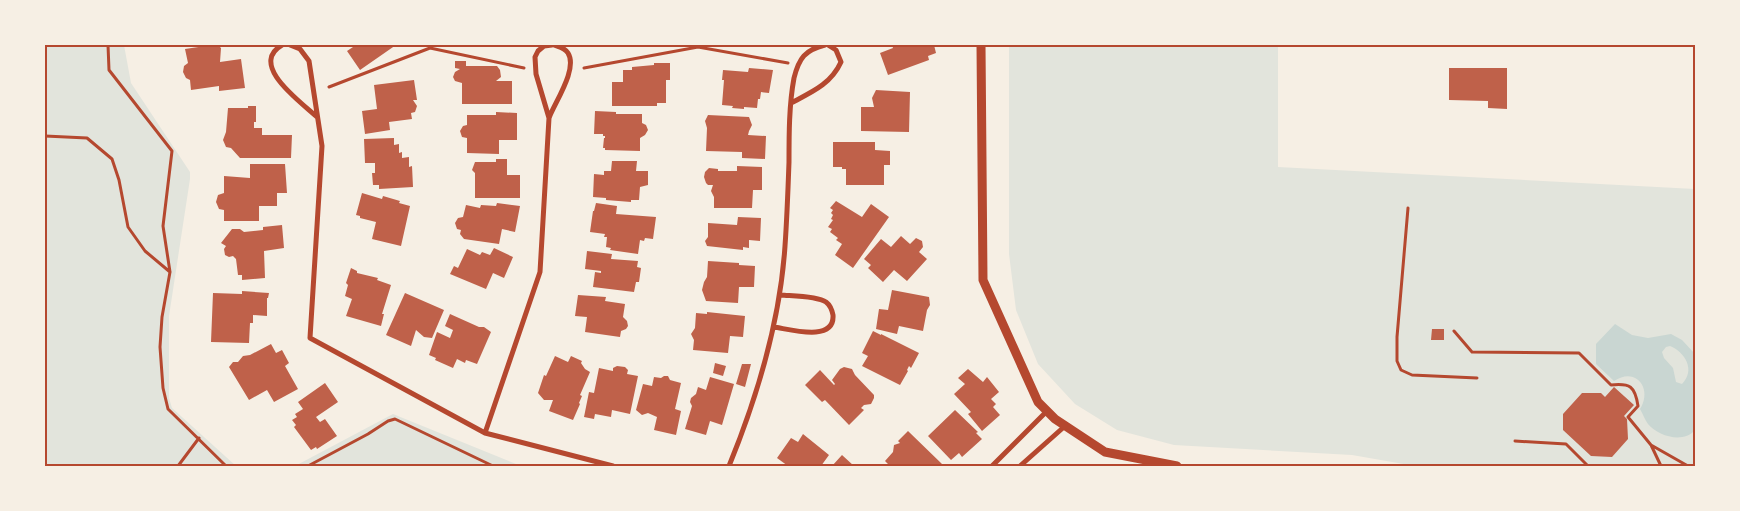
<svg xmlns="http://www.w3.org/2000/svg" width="1740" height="511" font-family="Quicksand,sans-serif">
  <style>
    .green { fill: #e2e4dc }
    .water { fill: #c9d6d2; fill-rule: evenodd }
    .building { fill: #bf614a }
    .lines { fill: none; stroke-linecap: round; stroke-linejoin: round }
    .path { stroke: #b5482f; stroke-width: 3 }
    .minor { stroke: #b5482f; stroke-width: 5 }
    .tertiary { stroke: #b5482f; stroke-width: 9 }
    .neatline { fill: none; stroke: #b5482f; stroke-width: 2 }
  </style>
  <rect width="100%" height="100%" fill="#f6efe4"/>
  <path class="green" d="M45,45H124L131,83L190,172V179L169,316V398L172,408L236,466H45Z
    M1009,45H1278V167L1695,189V466H1415L1352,455L1174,445L1117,430L1075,404L1038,364L1016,310L1009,254Z
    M393,414L516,464L527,466H295Z"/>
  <path class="water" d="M1615,324L1632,335L1648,338L1671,334L1682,340L1695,354V430C1683,444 1658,436 1648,424C1645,420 1643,414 1640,409C1653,389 1636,366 1614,381L1596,364V344ZM1670,346C1685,352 1696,370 1682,384L1676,382L1673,368L1664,358L1662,352L1666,347Z"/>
  <path class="building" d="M212,45H218L221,48L220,62L241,59L245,88L219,91V86L191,90L190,80L186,78L183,72L184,66L188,63L185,49Z
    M356,45H396L360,70L347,51Z
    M892,45H934L936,53L928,56L929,60L888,75L880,53L893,48Z
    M455,61H466V66H497L500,70L501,77L496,81H512V104H462V83L455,81L453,77L455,72L460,69L455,68Z
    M654,63H670V80H666V103H657V106H612V82H623V70H632V67L654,65Z
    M749,68L773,70L769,93L761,92L760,99H758L757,108L744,107V109L732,108L733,106L722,105L724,80H722L723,70L748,72Z
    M1449,68H1507V109L1488,108V101L1449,100Z
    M414,80L417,100H413L417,106L415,112L411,113L412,119L389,122L390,130L365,134L362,111L377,109L374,85Z
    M876,90L910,92L909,132L861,131V107H874L872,98Z
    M248,106H256V122H254V128H262V135H292L291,158H240L231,148L226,147L223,140L226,132L228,108H248Z
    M595,111L616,112V114H642V123L646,125L648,130L645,135L640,138V151L605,150V148H603L604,138H605V136H603V134H594Z
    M496,112L517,113V140H499V154L467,153V138L462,137L460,131L463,126L467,125V115H496Z
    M708,115L749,117L752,125L749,131L748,135L766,136L765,159L742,158V152L706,151L707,128L705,121Z
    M394,138V145L399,144V153L402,152V158L409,157V167L412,166L413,187L379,189V185H373L372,173H375V163H365L364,139Z
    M833,142H875V150L890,151V165H884V185H846V169H842V167H833Z
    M496,159H507V175H520V198H475V173L472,170L475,162H496Z
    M612,161H637L636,171H648V185L640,187L639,200H631V202L606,200V198L593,197L594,174L604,175V171H611Z
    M250,164H285L287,193H277V206H259V221H224V210L219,209L216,202L218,195L224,193V176L250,178Z
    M737,166L762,167V190H753L752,208H714V197L711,191L713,185H708L706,183L704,177L705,172L709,168L718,169V171H737Z
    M362,193L382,199L383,196L400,201L399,203L410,206L401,246L372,239L376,222L360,218V216L356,215Z
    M836,201L862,217L871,204L889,217L853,268L835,255L842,244L836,240L838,238L830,232L832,229L828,227L833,220L831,219L833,215L831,213L833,210L830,208Z
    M497,203L520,206L515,232L502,229L499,244L464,239L460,234L461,230L457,229L455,223L458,218L463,217L466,205L480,208L481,205L496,206Z
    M596,203L617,206L616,214L656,217L653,239L645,238L644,241L640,240L638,254L610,250L611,248L606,247L607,237H604L605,234L590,232L593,211H594Z
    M738,217L761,218L760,241L749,240V248L743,247V250L707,246L705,241L708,237V223L737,225Z
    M282,225L284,248L264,251L265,278L242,280V275H238L236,259L233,256L229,257L225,255L224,249L226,246L221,243L232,229H240L244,232L263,230V227Z
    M901,236L910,244L916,238L922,241L923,247L919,252L927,259L907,281L894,270L883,282L868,268L871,265L864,259L881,239L891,247Z
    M494,248L513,257L504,278L493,273L486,289L450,274L454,266L458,268L467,249L480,255L482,252L490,255Z
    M587,251L612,254L611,259L638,261L637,267L641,268L639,282H636L634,292L593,287L595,272L601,273V271L585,269Z
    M708,261L739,263V265L755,266L754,287H739L738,303L706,301L702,290L704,282L707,277Z
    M351,268L357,271V273L378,278L377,280L391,285L382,314H384L381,326L346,316L352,299L345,296L348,285L346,283Z
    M892,290L929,297L930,305L927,310L923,331L899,326L897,334L876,329L879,309L888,310Z
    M242,291L269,293L268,298H267V316L253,315V323H250L249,343L211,342L213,293L242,294Z
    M405,293L444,310L432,338L424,337L416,330L411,346L386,335Z
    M578,295L606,297L605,301L625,304L623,317L627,321L628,326L626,329L621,331L620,337L585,332L587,317L575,316Z
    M707,312L745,316L743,337L730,336L728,353L693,350L694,340L691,334L695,328L696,313L707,314Z
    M450,314L479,327H484L491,332L477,364L466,360L465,363L457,359L453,368L435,360L436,358L429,355L437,332L450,338L453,330L445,326Z
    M1432,329H1444V340H1431Z
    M873,331L881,335V334L919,353L911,368L909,366L907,370L908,371L900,385L862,366L868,356L862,353Z
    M271,344L276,353L282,350L289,363L285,366L298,389L274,402L267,390L249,400L229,367L233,362H238L243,356L250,355Z
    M555,356L568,362L571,356L582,361L581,363L585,369L590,372L580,395L582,396L579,403L580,404L573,420L549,411L553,400H544L538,393L544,375L546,376Z
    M715,363L726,366L723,376L713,373Z
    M742,364H751L745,387L736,384Z
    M617,366L625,367L628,370L627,374L638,376L630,414L612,410L611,417L595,414L594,419L584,417L589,392L594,393L599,368L613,371V368Z
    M844,367L852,369L855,375L874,395V398L871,404L864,405L861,408L864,410L849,425L825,400L822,402L805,385L820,370L834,385L835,384L832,380L840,369Z
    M968,369L983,382L987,377L999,392L991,399L996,404L993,407L1000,415L982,431L968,414L971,412L954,394L965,384L958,378Z
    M664,376H668L670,380L681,383L675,409L681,411L676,435L654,430L657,417L648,413L642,415L636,410L643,384L652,386L654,377L661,378Z
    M710,377L734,384L722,425L710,421L706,435L685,429L692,406L690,402L691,398L696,394L698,387L706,390Z
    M325,383L338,402L316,417L320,422L325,419L337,436L317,449L316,447L311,450L294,427L296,425L292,420L297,417L295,414L303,409L298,402Z
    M1614,387L1634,405L1624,416L1627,419L1628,439L1612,457L1591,456L1563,430V414L1582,393H1601L1605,397Z
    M955,410L978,432L976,433L982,439L962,457L959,453L951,460L928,436Z
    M908,431L942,464L943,466H890L885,461L893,452L894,445L900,443L898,441Z
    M803,434L829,455L821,466H788L777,458L791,438L798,442Z
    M842,455L854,466H832Z"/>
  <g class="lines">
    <path class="path" d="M108,45L109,70L172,151L163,226L170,272L162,317L160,347L163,388L168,409L226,466
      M584,68L698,47L788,63
      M329,87L430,48L524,68
      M45,136L87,138L112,159L119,180L128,227L145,251L170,272
      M1408,208L1397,337V361L1401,370L1412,375L1477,378
      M1454,331L1472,352L1579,353L1611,385C1630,383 1635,386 1638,406L1628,417L1651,445L1661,466
      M1515,441L1566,444L1588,466
      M1651,445L1688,466
      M178,466L199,438
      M308,466L368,434L388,421L395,419L493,466"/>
    <path class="minor" d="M282,45C248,65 301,102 317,117
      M290,45L300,49L309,61L322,146L310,338L485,433L613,466
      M791,103C812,92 831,84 841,62L836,50L828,45
      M549,118C555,102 578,69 568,53C565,48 559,47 554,45
      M774,327C789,329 835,343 833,315C832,310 830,305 826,302C817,296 792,296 781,295
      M485,433L540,272L549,118L536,74L535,57L538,51L544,46L552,45
      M729,466C758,395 780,322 785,246C787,218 788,190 789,162C789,134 789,105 794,78C799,58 805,50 825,45
      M992,466L1047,411
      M1020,466L1065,426"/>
    <path class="tertiary" d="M981,45L983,280L1038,402L1055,419L1105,452L1177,466"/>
  </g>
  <rect width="1740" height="511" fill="none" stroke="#f6efe4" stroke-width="92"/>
  <rect x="46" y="46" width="1648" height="419" class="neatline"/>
</svg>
